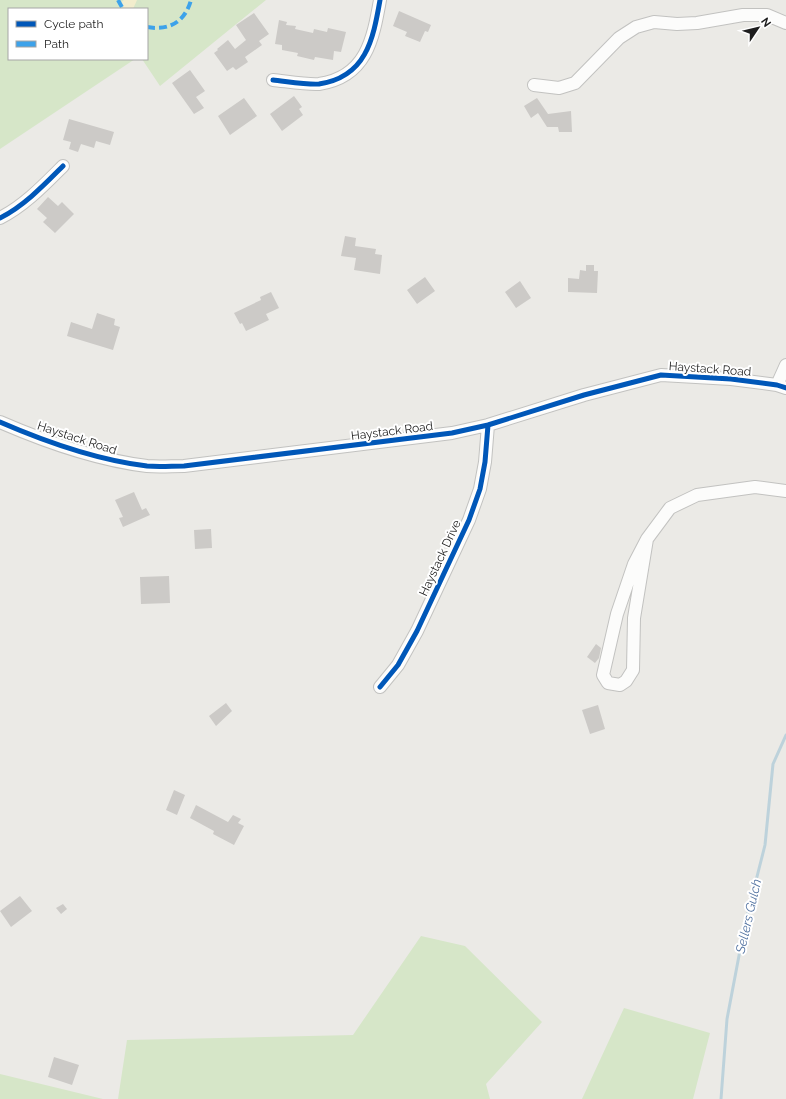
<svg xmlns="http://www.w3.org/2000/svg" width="786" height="1099" font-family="Raleway,sans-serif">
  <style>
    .grass { fill: #d6e6c8 }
    .sand { fill: #f2edcd }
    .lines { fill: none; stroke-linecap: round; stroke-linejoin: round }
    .stream { stroke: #bdd2db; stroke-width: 3 }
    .building { fill: #cccac7 }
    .minor-casing { stroke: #c2c2c0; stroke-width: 14 }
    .minor { stroke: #fcfcfb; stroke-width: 12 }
    .quiet { stroke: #3da2ea; stroke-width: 4; stroke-dasharray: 8 4; stroke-linecap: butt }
    .cycleway-casing { stroke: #fff; stroke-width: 8 }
    .cycleway { stroke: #0057b8; stroke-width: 5 }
    .labels { text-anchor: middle; stroke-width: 4; stroke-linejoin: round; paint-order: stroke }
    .street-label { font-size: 12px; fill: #1d1d1d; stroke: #fff }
    .water-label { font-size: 13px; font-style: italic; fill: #5474a2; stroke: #fff }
  </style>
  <rect width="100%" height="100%" fill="#ebeae6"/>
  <path class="grass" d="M0,0H266L160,86L142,59H147V9H9V59H135L0,149Z
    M421,936L465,946L542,1022L486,1084L490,1099H118L127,1040L353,1035Z
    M624,1008L710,1033L693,1099H582Z
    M0,1074L103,1099H0Z"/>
  <path class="sand" d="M124,0H137L133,9H124L120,3Z"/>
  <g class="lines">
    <path class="stream" d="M721,1099L727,1019L745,924L765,845L773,764L786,735"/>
  </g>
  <path class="building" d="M399,11L431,25L428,32L425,31L420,42L405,36L407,32L393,26Z
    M254,13L269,34L259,41L262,45L245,57L248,62L236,70L233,67L227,71L214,53L218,50L217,49L228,40L235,49L246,40L236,25Z
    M279,20L287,22L286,25L296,26L295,29L313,33L314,29L327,32L328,28L346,32L341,52L334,51L333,60L315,57L314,60L297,56L298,53L282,50V45L275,44Z
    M190,70L205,91L196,97L204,108L194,114L172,83Z
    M294,96L302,107L299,109L303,115L282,131L270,114Z
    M244,98L257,116L230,135L218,116Z
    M537,98L548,114L571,111L572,132H559L558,127H547L538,113L531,118L524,106Z
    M69,119L114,132L110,145L96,141L94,148L81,144L78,152L69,149L71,142L63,140Z
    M48,197L58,206L62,202L74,214L55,233L43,222L47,218L37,209Z
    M345,236L356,238L355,246L376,249L375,254L382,255L380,274L354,270L356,258L341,256Z
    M586,265H594V271H598L597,293L568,292V278L579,279L580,270L586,271Z
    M425,277L435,291L417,304L407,290Z
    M520,281L531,298L516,308L505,292Z
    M271,292L279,308L266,314L269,320L246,331L242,323L240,324L234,313L261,300L260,297Z
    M97,313L115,319L114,325L120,327L113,350L67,336L71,322L92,329Z
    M134,492L142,510L146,508L150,515L123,527L119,518L123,517L115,500Z
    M211,529L212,548L195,549L194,530Z
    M169,576L170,603L141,604L140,577Z
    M596,644L601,648L599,658L595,663L587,657Z
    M226,703L232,711L216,726L209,716Z
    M598,705L605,729L590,734L582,710Z
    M174,790L185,795L177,815L166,810Z
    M196,805L228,822L233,815L241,819L238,823L244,826L234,845L213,834L214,831L190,818Z
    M20,896L32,911L11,927L0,911Z
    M63,904L67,909L61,914L56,908Z
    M54,1057L79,1065L72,1085L48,1077Z"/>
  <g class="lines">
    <defs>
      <path id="minor" d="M273,80C284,81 308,85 319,84C366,77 373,40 380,0
        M534,85L559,88L575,83L619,38L636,27L654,22L677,24L697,23L743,15H767L786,23
        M0,218C24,206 44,185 63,166
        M777,385L786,365
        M0,422C46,442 97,460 147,466C159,467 172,466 184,466L452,433L488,425L584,395L661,375L731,379L777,385L786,388
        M647,539L634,618L633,670L626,681L620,685L608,683L603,675L617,614L634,564L647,539L670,508L697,495L755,487L786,491
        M380,687L398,665L417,631L469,520L480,489L485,462L488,425"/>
    </defs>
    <use href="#minor" class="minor-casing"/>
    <use href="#minor" class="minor"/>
    <path class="quiet" d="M118,0L123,9
      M147,27C169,31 185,22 191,0"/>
    <defs>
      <path id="cycleway" d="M273,80C284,81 308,85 319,84C366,77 373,40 380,0
        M0,218C24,206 44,185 63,166
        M0,422C46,442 97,460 147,466C159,467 172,466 184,466L452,433L488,425L584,395L661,375L731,379L777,385L786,388
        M380,687L398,665L417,631L469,520L480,489L485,462L488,425"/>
    </defs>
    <use href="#cycleway" class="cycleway-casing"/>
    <use href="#cycleway" class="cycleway"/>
  </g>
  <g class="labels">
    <g class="street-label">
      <text transform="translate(710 369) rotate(4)" y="4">Haystack Road</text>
      <text transform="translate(392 431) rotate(-7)" y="4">Haystack Road</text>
      <text transform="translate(77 438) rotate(18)" y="4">Haystack Road</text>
      <text transform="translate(440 558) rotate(-65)" y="4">Haystack Drive</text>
    </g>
    <g class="water-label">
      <text transform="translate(748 916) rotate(-77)" y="5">Sellers Gulch</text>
    </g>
  </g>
  <rect x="8" y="8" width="140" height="52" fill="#ffffff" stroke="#a5a5a5"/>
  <rect x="16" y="21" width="20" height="6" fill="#0057b8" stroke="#a5a5a5"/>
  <text x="44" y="28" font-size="12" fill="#1d1d1d">Cycle path</text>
  <rect x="16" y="41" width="20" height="6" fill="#3da2ea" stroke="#a5a5a5"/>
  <text x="44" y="48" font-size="12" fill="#1d1d1d">Path</text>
  <g transform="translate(758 28) rotate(55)" stroke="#ffffff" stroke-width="3" paint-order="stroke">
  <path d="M0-3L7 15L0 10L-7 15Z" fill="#1d1d1d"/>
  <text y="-6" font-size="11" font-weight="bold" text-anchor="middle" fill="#1d1d1d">N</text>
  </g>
</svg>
